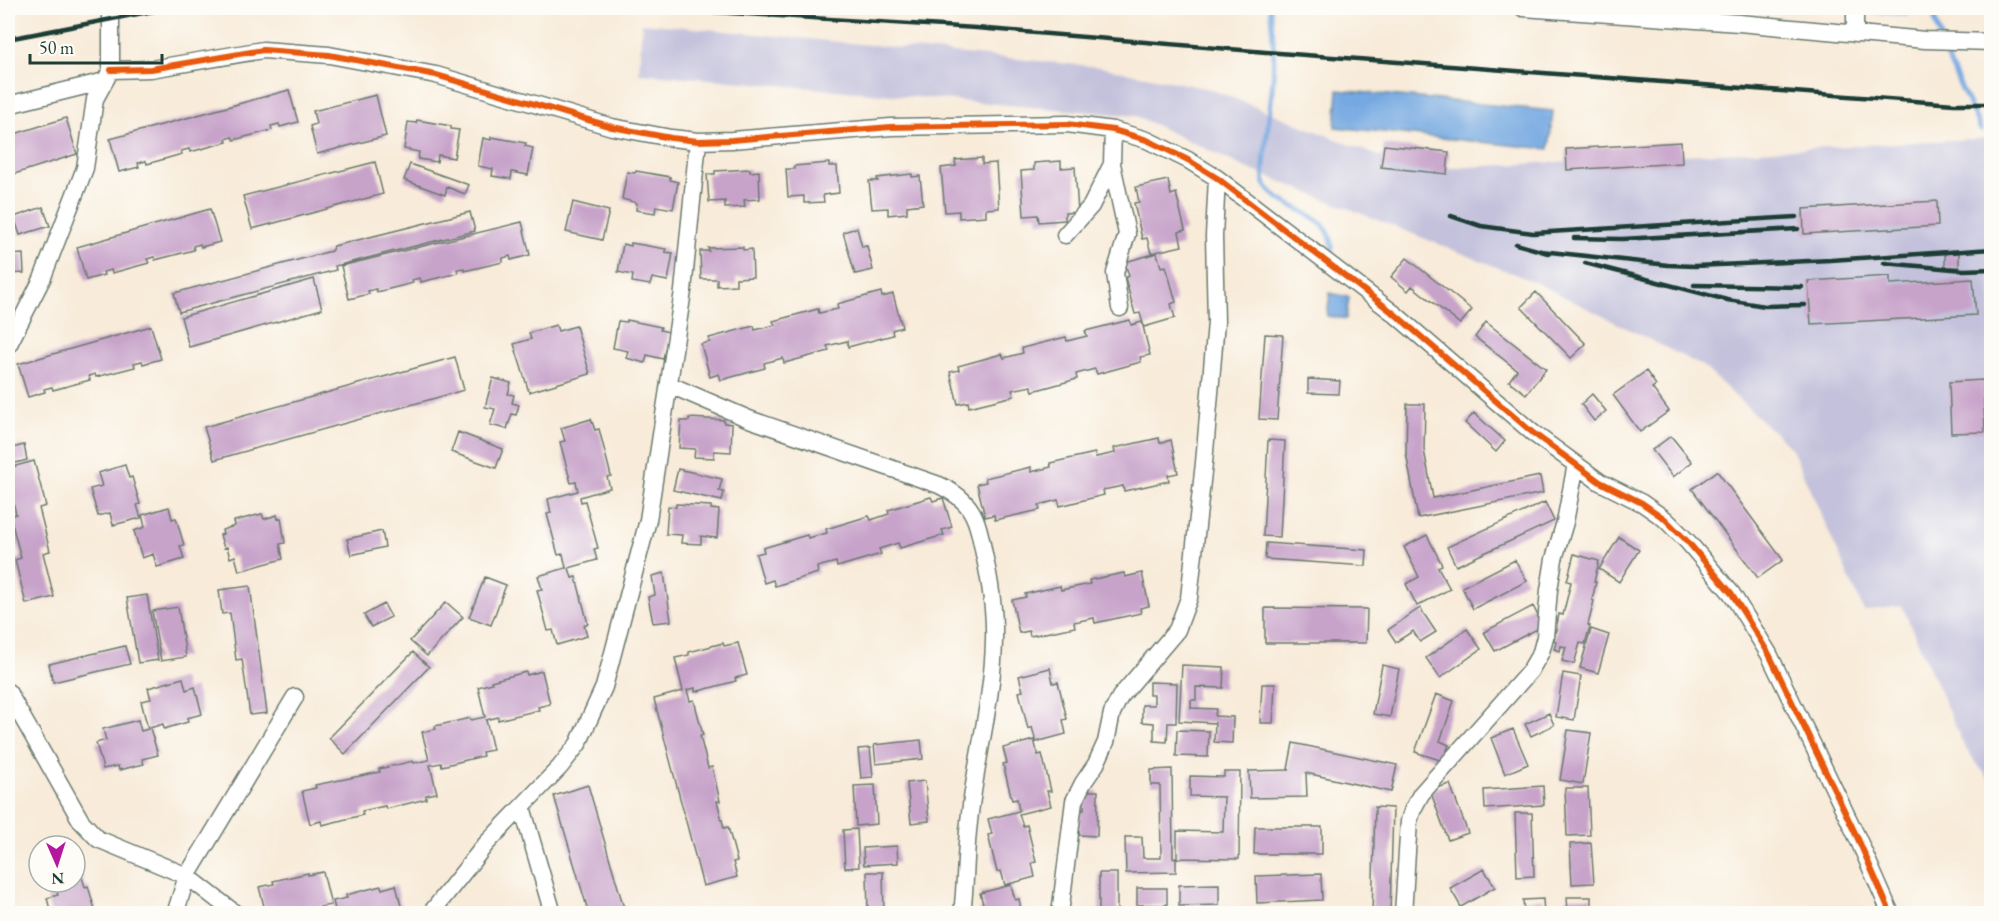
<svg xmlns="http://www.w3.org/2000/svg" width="1999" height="921" font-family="'EB Garamond',serif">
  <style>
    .industrial { fill: #c3c1db }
    .water { fill: #75a8e1; stroke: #4a728a; stroke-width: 1.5 }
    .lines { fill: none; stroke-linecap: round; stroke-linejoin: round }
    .stream { stroke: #75a8e1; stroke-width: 5 }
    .building { fill: #c7a3ca }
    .street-casing { stroke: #6b7a6e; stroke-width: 19 }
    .street { stroke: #fff; stroke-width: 16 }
    .rail { stroke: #1f3d34; stroke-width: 4.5 }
    .cycleway-casing { stroke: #fdfcf7; stroke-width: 10 }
    .cycleway { stroke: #e8590c; stroke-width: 6 }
  </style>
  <rect width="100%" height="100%" fill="#fdfcf7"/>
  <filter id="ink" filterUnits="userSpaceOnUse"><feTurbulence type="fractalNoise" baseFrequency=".0167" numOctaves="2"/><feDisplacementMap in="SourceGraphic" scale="12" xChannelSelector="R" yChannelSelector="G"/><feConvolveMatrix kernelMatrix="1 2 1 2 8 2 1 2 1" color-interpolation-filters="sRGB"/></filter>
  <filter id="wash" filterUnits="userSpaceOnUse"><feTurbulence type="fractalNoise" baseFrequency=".008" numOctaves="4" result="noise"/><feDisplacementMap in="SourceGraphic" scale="24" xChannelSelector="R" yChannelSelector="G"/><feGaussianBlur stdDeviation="1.35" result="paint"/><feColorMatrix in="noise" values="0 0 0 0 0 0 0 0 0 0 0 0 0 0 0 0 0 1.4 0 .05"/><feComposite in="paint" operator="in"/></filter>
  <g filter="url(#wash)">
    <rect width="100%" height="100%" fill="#f8ebd9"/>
    <path class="industrial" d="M1838,8H1914L1908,17L1844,11Z
      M642,23L1100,67L1210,89L1414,170L1991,138V782L1965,748L1902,606L1864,611L1792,449L1704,367L1537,283L1246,168L1136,116L639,73Z"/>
    <path class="water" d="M1338,90L1553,111L1549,149L1335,127Z
      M1330,293L1349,297L1346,319L1327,316Z"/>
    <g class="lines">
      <path class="stream" d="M1270,8C1274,35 1275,63 1272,90C1271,105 1261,174 1264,182C1278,212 1334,210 1332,249
        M1931,8L1950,64L1981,130"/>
    </g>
    <g id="blocks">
      <path class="building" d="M289,90L298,122L280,127L279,124L271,126L272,130L234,140L232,137L226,139L227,142L190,152L189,149L181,151L182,154L147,164L146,161L138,163L139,167L119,172L110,139Z
        M376,95L386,136L317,154L310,126L316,124L313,111Z
        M66,118L77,154L8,176V136Z
        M417,120L451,126V129L459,130L454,158L438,155L437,162L418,159L419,152L404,149L408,122L416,123Z
        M491,137L526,143L525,146L533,148L528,175L512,172L511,179L492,176L493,169L478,166L483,138L491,140Z
        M1681,142L1682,163L1567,170L1566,149Z
        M1384,145L1449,152L1447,174L1381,167Z
        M982,158V164L996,163L999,208L986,209V216L959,218V211L945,212L941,168L956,166L955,160Z
        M1061,161V168L1075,167L1078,212L1065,213V220L1039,222L1038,215L1024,216L1021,171L1034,170V163Z
        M375,162L383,194L252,229L243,196Z
        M829,163V166H837L839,193L823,195L824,202L804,203V196L788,197L786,169H794V166Z
        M410,164L469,185L465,194L447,187L445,195L404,180Z
        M750,169V172L759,171L760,199L744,200L745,207L725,208V201L709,202L707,174H715V171Z
        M636,171L670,177V180L678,182L673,209L656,206L655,213L636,210L637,203L622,199L627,172L635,173Z
        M912,174V177L920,176L923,204L907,206V213L888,215V208L872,209L869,181H878L877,178Z
        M1168,180L1171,195L1176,193L1185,230L1179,232L1182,246L1151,253L1147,238L1142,239L1134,203L1139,202L1136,187Z
        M1937,201L1938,226L1804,234L1803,209Z
        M573,202L609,211L602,240L566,232Z
        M43,207L50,226L20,235L14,217Z
        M210,209L220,242L201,247L200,244L193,246L194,250L155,260L154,257L147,259L149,263L112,273L111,270L103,272L104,275L86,280L77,247Z
        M470,212L475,231L335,266L336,270L179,312L174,293L331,251L334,246Z
        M522,222L530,255L511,260L510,256L503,258V262L464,271V268L457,269L458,273L421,282L420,278L412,280L413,283L377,292L376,289L368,291L369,294L349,299L341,266Z
        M857,228L862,247L867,246L873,270L855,274L843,232Z
        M631,243L666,249L665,252L673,253L668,281L652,278L650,285L632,282L633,275L618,272L623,244L631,246Z
        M743,247V250L752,249L753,277L736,278V285L717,286V279H701L700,251H709L708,248Z
        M1157,253L1161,267L1166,266L1176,302L1171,304L1175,318L1144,327L1140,313L1135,314L1125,278L1129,276L1125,262Z
        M1945,253H1959V267H1945Z
        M23,254L24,273L8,274V255Z
        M1407,258L1472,310L1460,324L1412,286L1408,291L1391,277Z
        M1890,276V284L1973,279L1976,315L1811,324L1808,281Z
        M314,279L322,309L189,347L181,317Z
        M881,292L882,297L893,294L902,327L892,330L893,335L848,347L847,341L827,346L829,351L784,363L783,358L764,363L765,368L721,380L719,374L710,377L701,344L710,342L709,338L754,326L755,330L775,325L773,321L818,309L819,313L838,309L837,304Z
        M1536,292L1586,344L1571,358L1521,307Z
        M627,320L661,327L660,330L669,332L663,359L647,355L645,363L626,358L628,351L613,348L618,321L627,322Z
        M1130,320L1131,325L1142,322L1150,355L1140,357L1141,362L1097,374L1095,369L1076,374L1077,379L1033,391L1031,386L1012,390L1014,396L969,407L968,402L958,404L950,372L959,370L958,366L1002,354L1004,358L1023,353L1022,348L1066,337L1067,341L1087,336L1085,331Z
        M1486,322L1546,369L1526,394L1509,381L1517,370L1475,337Z
        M556,325L558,331L576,326L590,374L529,392L514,344L531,339L529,333Z
        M151,326L161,359L143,364L142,361L134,363L135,367L96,377L95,374L89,376L90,380L53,390L52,387L44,389L45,392L28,397L18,364Z
        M1265,334L1283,335L1277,420L1259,419Z
        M455,357L464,390L214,460L204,427Z
        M1646,371L1656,385L1652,388L1669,411L1640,432L1613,395Z
        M493,378L511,383L508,394L514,395L512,403L519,405L516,415L512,414L507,429L490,425L495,409L485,407Z
        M1308,379L1340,381L1339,394L1308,393Z
        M1983,380L1985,432L1951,433L1949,382Z
        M1592,394L1606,411L1594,421L1581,404Z
        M1407,404H1425L1424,450L1433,498L1540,476L1543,493L1418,518L1406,453Z
        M1474,413L1505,441L1496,452L1465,423Z
        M689,418L724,420V423L732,424L731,452L714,451V458L694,457L695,449L679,448L681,421H689Z
        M591,419L595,430L599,429L611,476L607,477L610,488L580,497L581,502L585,501L598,548L594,549L597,560L569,568L572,578L576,577L588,624L584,625L587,636L557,645L553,630L548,631L537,590L542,589L538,576L566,568L563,554L558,555L547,514L551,513L548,499L578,491L576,482L571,483L560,442L565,441L561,428Z
        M458,432L503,449L496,468L451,452Z
        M1671,436L1692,462L1673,477L1652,450Z
        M1159,438L1160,443L1171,440L1178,473L1168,475L1169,481L1124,491L1123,486L1103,490L1104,495L1060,506L1058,500L1039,505L1040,510L995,520L994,515L985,517L977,484L986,482L985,478L1031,467V472L1051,467L1050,463L1095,453L1096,457L1115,453L1114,448Z
        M1268,440L1285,441L1280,537L1263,536Z
        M24,445L27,460L8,465V449Z
        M34,461L46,506L39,508L50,551L43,553L54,597L26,604L15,560L21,558L10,516L16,514L8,480V468Z
        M125,465L129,478L132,477L140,504L137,505L141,518L113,525L110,513L98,516L90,489L102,486L98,473Z
        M678,469L722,479L719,491L724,492L722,501L673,490Z
        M1717,471L1783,560L1758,578L1692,489Z
        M931,497L933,501L943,498L952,527L942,530L944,535L900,548L898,543L879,549L881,554L837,567L836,562L817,567L818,573L775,586L773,580L764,583L756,554L764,552L763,548L807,535L808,538L827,533L826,529L869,516L871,520L889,514L888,510Z
        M1545,502L1554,521L1456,566L1447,547Z
        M676,504L711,506V509L719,510L717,538L701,536V544L681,543L682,535L666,534L668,506L676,507Z
        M169,507L172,519L176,518L184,545L180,546L184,559L157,567L153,554L142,558L134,531L145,527L142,515Z
        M262,514L264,519L277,515L278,519L281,518L285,543L280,544L283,559L239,571L235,556L230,558L227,547L224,548L220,535L223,534L222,530L235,526L234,521Z
        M382,531L385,547L351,555L347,539Z
        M1427,535L1442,565L1438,567L1450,589L1417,606L1406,584L1419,577L1404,547Z
        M1619,537L1639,550L1619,582L1599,569Z
        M1266,543L1367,550L1366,566L1265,559Z
        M1574,554L1599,561L1594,582H1596L1592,600L1594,601L1588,625L1590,626L1585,644L1580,643L1574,664L1562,661L1566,647L1561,646L1560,651L1554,649L1556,641L1554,640L1559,614L1563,615L1571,582L1567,581Z
        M1515,560L1527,581L1473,609L1462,587Z
        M664,573L671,621L653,623L648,597L655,595L652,576Z
        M1124,573L1125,577L1142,573L1149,606L1140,608L1141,613L1095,623L1094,618L1074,622L1075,627L1030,636L1029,631L1019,633L1012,600L1026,597L1025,594L1060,586L1061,590L1090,584L1089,580Z
        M485,577L506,585L491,625L469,617Z
        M250,586L267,713L250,715L242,659L236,660L230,613L222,614L219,590Z
        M147,595L158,660L138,663L127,598Z
        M446,602L463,617L427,656L410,641Z
        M384,604L391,617L371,627L364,615Z
        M1533,606L1543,626L1495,651L1484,632Z
        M178,607L186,657L161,661L152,611Z
        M1265,608L1367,609L1366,643H1265Z
        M1420,608L1436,632L1420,642L1413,631L1396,642L1388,630Z
        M1467,629L1481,649L1440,678L1426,658Z
        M1591,629L1609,635L1598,673L1580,668Z
        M723,643L724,646L738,643L747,675L735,678L736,681L695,692V688L687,690L690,701L694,700L703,735L700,736L708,768L712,767L720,801H717L724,828L728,827L737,861L733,862L737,877L703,886L654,699L683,691L675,658L689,655V652Z
        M125,646L130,664L53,682L49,664Z
        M413,652L429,667L345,754L329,738Z
        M1182,665L1224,667L1223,688L1196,687V700H1191V708L1216,709L1215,716L1233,717L1232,743L1214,742L1215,723L1179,721Z
        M1382,665L1399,669L1390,717L1373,714Z
        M1050,668L1053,683L1058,682L1067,719L1063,720L1066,734L1036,742L1032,727L1028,729L1019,692L1023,691L1019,676Z
        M542,671L550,704L538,707L539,710L498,720V717L486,720L493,750L482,752L483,756L442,766L441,763L430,765L437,793L426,795V799L386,809L385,806L362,811L363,815L322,825L321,821L310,824L302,791L316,788L315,785L380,772L379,769L413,761L414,763L429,760L422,732L436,729L435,726L470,718L471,720L485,717L478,687L492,683L491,681L526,672L527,675Z
        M1563,673L1581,676L1574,720L1556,717Z
        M183,678L186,690L195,687L202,714L187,718L188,722L164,729L163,724L150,728L158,755L142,759L144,764L119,770L118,766L103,769L96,743L106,740L103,729L138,720L141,731L148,729L141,701L151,699L148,688Z
        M1149,682L1177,683L1176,723H1168L1167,742L1154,741V723L1142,722V705H1154V695H1149Z
        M1262,684H1275L1273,723H1260Z
        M1436,694L1454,701L1440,741L1449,745L1443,761L1415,752Z
        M1549,713L1554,725L1531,736L1525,724Z
        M1513,729L1528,764L1505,774L1491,738Z
        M1177,730L1209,731L1208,757L1176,756Z
        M1568,730L1591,733L1583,784L1560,780Z
        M921,740L923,759L876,764L874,745Z
        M1034,740L1038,755L1042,754L1051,791H1047L1051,806L1019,814L1023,826L1027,825L1036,862L1032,863L1035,877L1005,885L1001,871L997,872L988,835L992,834L988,819L1019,811L1017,799L1012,800L1003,764L1007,763L1003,748Z
        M1293,743L1397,765L1391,792L1306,773L1307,797L1250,798L1249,771L1290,770L1288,769Z
        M870,748L873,777L861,778L858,749Z
        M1172,769L1173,858L1176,857V872L1126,873L1125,837H1142L1143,858H1161L1160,785H1151V770Z
        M1224,772H1240L1239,859L1177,858V831L1223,832L1224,797L1190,796V776L1224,777Z
        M925,781L929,821L911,823L907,783Z
        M1450,784L1468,833L1448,840L1430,790Z
        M588,785L624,908L606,914H589L554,796Z
        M875,785L877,824L856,826L854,786Z
        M1543,786L1544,805L1485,809L1484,790Z
        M1565,788H1588L1590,835L1567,836Z
        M1085,791H1098L1097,836L1079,835L1080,810H1084Z
        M1375,807L1393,808L1390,914H1372Z
        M1515,813H1532L1534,876L1517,877Z
        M1255,827H1322V854H1254Z
        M857,829L859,867L845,868L843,830Z
        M1591,843L1594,883L1572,884L1570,844Z
        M897,846L898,863L864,865L863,848Z
        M1484,869L1495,887L1461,907L1450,888Z
        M323,872L331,905L320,907L321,911L309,914H266L259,887L274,884L273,881L308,873V875Z
        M867,872H883L884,914H868Z
        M1099,873H1117V914H1099Z
        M81,874L85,887L88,886L96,913L51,914L47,898L58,895L54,882H75V876Z
        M1321,874L1322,900L1257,903L1256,876Z
        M1219,884V905L1179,906V885Z
        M396,885L403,914H336L333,901L347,898L346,895L381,886L382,889Z
        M1011,885L1015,900L1019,899L1022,914H981L980,909L984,908L980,893Z
        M1137,888H1167V905H1137Z
        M1567,897H1591V914H1568Z
        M1543,899L1544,914H1524L1523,900Z"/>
    </g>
  </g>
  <g filter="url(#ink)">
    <use href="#blocks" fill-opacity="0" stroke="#6b7a6e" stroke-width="1.5"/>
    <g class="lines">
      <defs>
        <path id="street" d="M1523,8L1739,23L1925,40L1992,42
          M1855,8V34
          M111,70L151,69L263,50L329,55L436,75L612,127L671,138L698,141L732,140L891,127L1067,124L1113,130L1147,140L1188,160L1217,178L1396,315L1533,433L1600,482L1642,503L1665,519L1688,542L1732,594L1769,654L1858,839L1891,914
          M8,105L105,81
          M1113,130L1112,164L1127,234L1115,273L1120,308
          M1065,235L1091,206L1112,164
          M8,346L42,279L85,168L95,99L111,70V8
          M670,385L749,419L939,485C974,501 977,519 984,554C990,581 995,612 994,640C993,701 975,762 969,822C965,853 966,883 962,914
          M8,692L81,821L98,839L187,876L236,914
          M522,807L553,914
          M175,914L187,876L295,697
          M430,914L486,844L560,767L578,744L604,687L648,520L683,291L698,141
          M1060,914L1074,801L1083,783L1096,764L1106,742L1112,713L1120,697L1177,630L1189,598L1204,463L1216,322L1214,236L1217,178
          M1403,914L1409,821L1413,809L1421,794L1530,671L1541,652L1545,637L1549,590L1554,559L1565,522L1576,464"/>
      </defs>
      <use href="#street" class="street-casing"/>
      <use href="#street" class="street"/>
      <path class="rail" d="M648,8L976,28L1266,52L1954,104H1992
        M8,39L169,8
        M1451,216L1481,226L1533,233L1796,217
        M1574,238L1622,239L1798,229
        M1516,244L1548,253
        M1541,251L1668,265L1695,266L1831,260L1992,249
        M1585,263L1727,300L1765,306L1805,305
        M1884,263L1964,270L1992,269
        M1694,285L1802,287"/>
      <defs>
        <path id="cycleway" d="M111,70L151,69L263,50L329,55L436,75L612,127L671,138L698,141L732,140L891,127L1067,124L1113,130L1147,140L1188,160L1217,178L1396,315L1533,433L1600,482L1642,503L1665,519L1688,542L1732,594L1769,654L1858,839L1891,914"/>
      </defs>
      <use href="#cycleway" class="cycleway-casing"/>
      <use href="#cycleway" class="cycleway"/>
    </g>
  </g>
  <rect width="1999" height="921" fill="none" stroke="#fdfcf7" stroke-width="30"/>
  <g transform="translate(57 864) rotate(177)"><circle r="28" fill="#fdfcf7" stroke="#a4b0a9" stroke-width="1.5"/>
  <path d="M0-4.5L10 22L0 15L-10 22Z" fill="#b5179e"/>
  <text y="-9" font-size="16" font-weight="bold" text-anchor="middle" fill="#1f3d34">N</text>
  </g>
  <path d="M30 54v9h132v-9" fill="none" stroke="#1f3d34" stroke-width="3"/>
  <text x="39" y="54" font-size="18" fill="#1f3d34" stroke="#fdfcf7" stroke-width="4.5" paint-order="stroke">50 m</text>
</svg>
